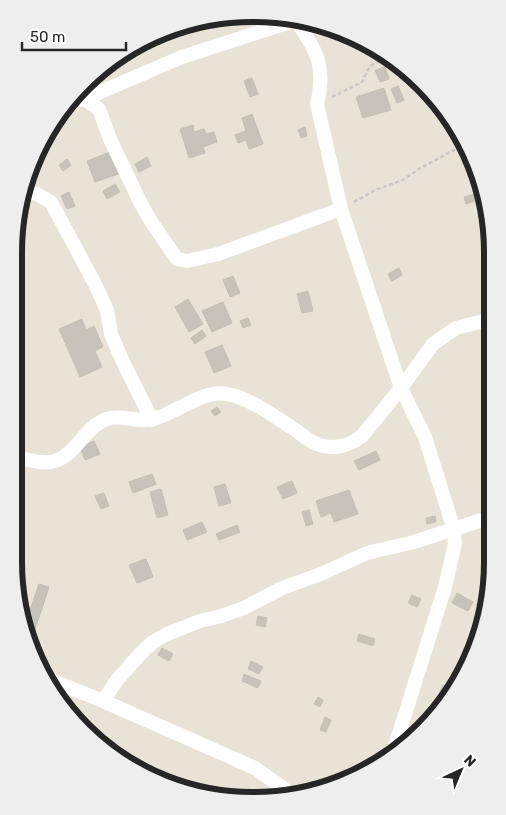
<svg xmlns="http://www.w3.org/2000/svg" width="506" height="815" font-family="Rubik,sans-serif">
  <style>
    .building { fill: #c7c2ba; stroke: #c4bfb2 }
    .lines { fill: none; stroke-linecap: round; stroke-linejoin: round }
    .path { stroke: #c7c7c7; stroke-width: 2.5; stroke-dasharray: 4 2.5; stroke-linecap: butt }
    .street { stroke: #fff; stroke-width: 14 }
    .rim { fill: none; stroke: #262626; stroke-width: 6 }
  </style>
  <rect width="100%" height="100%" fill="#e9e3d7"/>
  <path class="building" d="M385,67L389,79L380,82L375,70Z
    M252,78L258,94L250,97L244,81Z
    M398,86L404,100L397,103L391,89Z
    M384,88L391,110L363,118L356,97Z
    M252,114L263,144L249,149L246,140L238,143L235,135L246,131L242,118Z
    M193,125L194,132L204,129L206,134L214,132L217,142L203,147L205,153L189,158L180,129Z
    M305,127L307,136L301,138L298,130Z
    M113,151L121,173L95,182L87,161Z
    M147,157L151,166L139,172L135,164Z
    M67,159L71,165L63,171L59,165Z
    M115,184L120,192L107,199L103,191Z
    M69,192L75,206L67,209L61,196Z
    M475,194L477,200L466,204L464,197Z
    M399,268L402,275L392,281L388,274Z
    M233,276L240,293L230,297L223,280Z
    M308,291L313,311L302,313L297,294Z
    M188,299L203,324L189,332L175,307Z
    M223,302L232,323L212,332L202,311Z
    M248,318L251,325L243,328L240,321Z
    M82,319L86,330L94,326L103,347L95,351L102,367L80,377L59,329Z
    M202,330L206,336L195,344L191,338Z
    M222,345L231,366L214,373L205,352Z
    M217,407L221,412L215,416L211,411Z
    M94,441L100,454L85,460L80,447Z
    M376,451L380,460L359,470L354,461Z
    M152,474L156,484L133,493L129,482Z
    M292,481L297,493L283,499L277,487Z
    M225,484L231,503L219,506L214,487Z
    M161,489L168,515L157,518L150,492Z
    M349,490L358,514L334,522L331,513L321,517L316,501Z
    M104,493L109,506L101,509L95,496Z
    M309,510L313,524L306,526L302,512Z
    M435,516L436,522L427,524L426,518Z
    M202,522L207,532L187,540L183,530Z
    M237,525L240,532L219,540L216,534Z
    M146,559L153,577L137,583L129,565Z
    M39,584L49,587L30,645L26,639L24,627Z
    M487,591L490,594L488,602L482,610L476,605Z
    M457,593L473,602L468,611L452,603Z
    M412,595L421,599L417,607L408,603Z
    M258,616L267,618L265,627L256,625Z
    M359,634L375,639L373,646L357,641Z
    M162,648L173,654L169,661L158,655Z
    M251,661L263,667L259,674L248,669Z
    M244,674L261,681L258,688L242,681Z
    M443,685L453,689L449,697L439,694Z
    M318,697L323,700L320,707L314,704Z
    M325,717L331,720L326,732L320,730Z"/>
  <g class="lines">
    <path class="path" d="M332,97L362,82L370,66L382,60L401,66
      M354,202L375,190L403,180L419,169L465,144"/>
    <path class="street" d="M296,21C317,50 326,67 317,104L341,209L401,388L425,437L454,530L455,544L445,587L392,756
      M84,99L182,57L293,21
      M69,102L84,99L99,109L110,139L141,204L152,223L177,259L187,261L218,254L341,209
      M24,191L37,194L51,202L95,284L107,310L111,334L122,360L152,420
      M14,459C28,457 41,466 55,461C77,454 85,426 107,419C121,414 138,423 153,419C175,414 203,389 227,394C250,398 272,415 291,427C298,431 305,438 313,442C329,451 348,447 362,436L401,388L433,344L456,328L491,319
      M46,678L103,701L255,768L294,796
      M103,701L117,680L141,653L153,642L167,634L200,621L221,616L244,608L282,588L321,574L367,553L414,542L491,517"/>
  </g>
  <path d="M0 0H506V815H0ZM252 22H254A230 230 0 0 1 484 252V562A230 230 0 0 1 254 792H252A230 230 0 0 1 22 562V252A230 230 0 0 1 252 22Z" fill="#eee" fill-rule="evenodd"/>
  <path class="rim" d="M252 22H254A230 230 0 0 1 484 252V562A230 230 0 0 1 254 792H252A230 230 0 0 1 22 562V252A230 230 0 0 1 252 22Z"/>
  <g transform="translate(461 770) rotate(44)" stroke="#ffffff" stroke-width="4" paint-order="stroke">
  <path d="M0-4L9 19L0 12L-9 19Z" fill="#262626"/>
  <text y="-8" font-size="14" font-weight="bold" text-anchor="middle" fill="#262626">N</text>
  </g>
  <path d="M22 42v8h104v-8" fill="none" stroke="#262626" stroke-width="2.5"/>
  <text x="30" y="42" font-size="15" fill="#262626" stroke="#ffffff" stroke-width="4" paint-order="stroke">50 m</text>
</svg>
